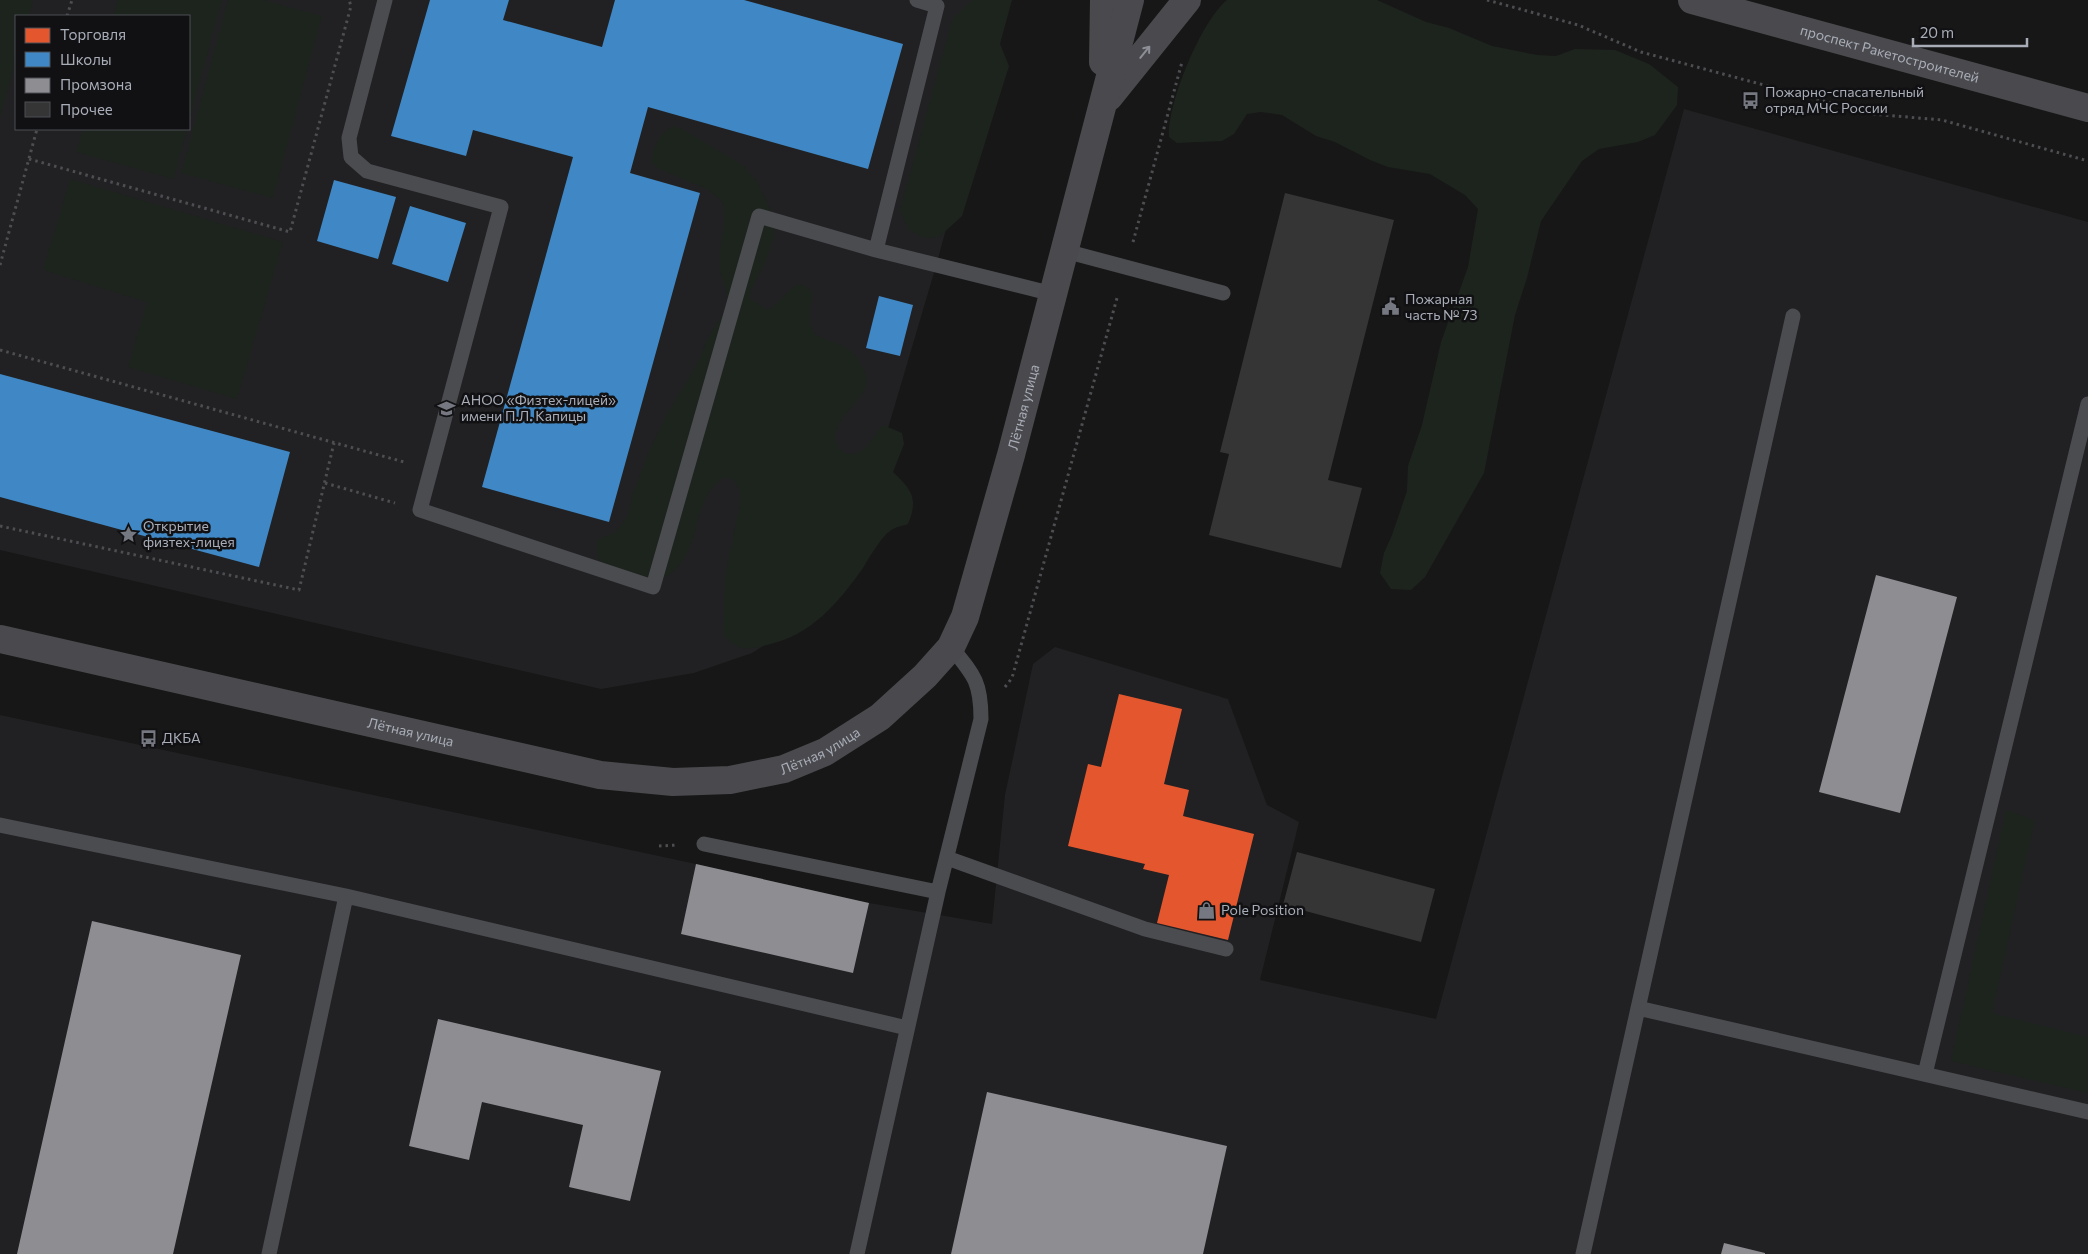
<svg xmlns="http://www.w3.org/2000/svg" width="2088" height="1254" font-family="Commissioner,sans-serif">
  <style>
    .built { fill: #212123; fill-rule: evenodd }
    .green { fill: #1d241e }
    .shops { fill: #e4572e }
    .schools { fill: #3f88c5 }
    .industry { fill: #8d8d92 }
    .building { fill: #353536 }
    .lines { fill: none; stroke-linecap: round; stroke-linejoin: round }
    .path { stroke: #4d4e52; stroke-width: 3; stroke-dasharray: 2.5 4; stroke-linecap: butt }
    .lane { stroke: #4b4c50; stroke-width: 15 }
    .secondary { stroke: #4a4a4e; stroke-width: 28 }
    .oneway { stroke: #8c8f98 }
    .labels { text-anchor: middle; stroke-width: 5; stroke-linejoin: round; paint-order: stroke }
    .street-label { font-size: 14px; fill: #a8adb8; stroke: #111113 }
    .poi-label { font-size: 14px; fill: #a8adb8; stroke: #111113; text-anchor: start }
  </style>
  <rect width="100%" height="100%" fill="#171717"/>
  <path class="built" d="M0,0H1008L936,266L844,577L801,622L752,653L694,673L601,689L0,550ZM16,16H189V129H16Z
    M1684,109L2088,222V1254H0V715L696,864L869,903L992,924L1005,795L1033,664L1055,647L1228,699L1267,805L1299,822L1260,980L1436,1019Z"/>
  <path class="green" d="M0,0H33L29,16H16V60L0,118Z
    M118,0H222L189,122V16H113Z
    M228,0H263L322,16L273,198L181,173Z
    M972,0H1012L1000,44L1009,66L962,216L939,237L924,238L909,230L900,210L952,20Z
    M1227,0H1377L1426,22L1449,28L1492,46L1537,55L1556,56L1575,49L1615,50L1649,64L1678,87L1677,105L1655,135L1638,142L1599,149L1582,161L1541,221L1527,278L1515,315L1484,473L1425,577L1411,590L1391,589L1380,573L1384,553L1392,535L1407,491L1408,466L1422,425L1441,342L1468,267L1478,209L1465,195L1430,174L1388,167L1370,160L1335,142L1316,136L1282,115L1261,112L1247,114L1234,134L1222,141L1177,143L1169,137C1167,104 1201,21 1227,0Z
    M674,126L684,130L744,166L757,182L772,213L775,234L766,261L751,290L750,299L768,310C779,303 786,292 797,284L807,287L813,294C812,300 810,307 810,313C809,339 822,337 841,345C853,350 860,361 865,373C868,378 868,381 866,387C859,405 826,424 838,447C840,451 846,454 850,454C868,454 872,436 883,425L902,433L904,444L893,472C911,489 919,498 908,524C902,526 895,527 890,531C882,536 869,558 863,568C838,603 812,635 767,645C746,650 739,652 723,635L725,576L741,499L739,489L734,480L725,477C716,483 709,490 705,500C693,526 695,556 669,575C664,579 657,581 651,580C637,578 623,572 610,568C597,565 596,551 597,540L616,532L628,515L632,496L649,451L667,414L697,364L708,337L726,310L728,300L720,271V250L725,211L722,201L707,189L657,168L651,161C653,146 660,132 674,126Z
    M83,129H187L174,179L76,152Z
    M70,179L283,242L237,399L128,367L147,302L43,270Z
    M2006,810L2035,820L1992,1013L2088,1037V1093L1951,1061Z"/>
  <path class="shops" d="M1119,694L1182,709L1164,784L1189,790L1183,816L1254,834L1228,940L1157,923L1169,875L1143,869L1145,864L1068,846L1088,764L1101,767Z"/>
  <path class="schools" d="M430,0H509L503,20L602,47L615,0H744L903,44L868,169L648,107L630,173L700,193L609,522L482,487L573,157L473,130L466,156L391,136Z
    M334,180L396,197L378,259L317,241Z
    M410,206L466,223L448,282L392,264Z
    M879,296L913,305L900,356L866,348Z
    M0,374L290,452L259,567L0,497Z"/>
  <path class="industry" d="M1876,575L1957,597L1900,813L1819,792Z
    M696,864L869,903L853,973L681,934Z
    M92,921L241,955L173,1254H17Z
    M438,1019L661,1071L630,1201L569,1187L583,1125L482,1102L469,1160L409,1146Z
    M987,1092L1227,1146L1203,1254H951Z
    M1724,1243L1765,1253V1254H1721Z"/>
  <path class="building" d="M1285,193L1394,220L1328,480L1362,488L1341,568L1209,535L1229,454L1220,452Z
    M1297,852L1435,889L1421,942L1283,905Z"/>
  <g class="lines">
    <path class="path" d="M1487,0L1578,25L1641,52L1872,114L1942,120L2088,161
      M67,16L72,0
      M29,159L290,232L351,6L349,0
      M1133,242L1182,62
      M0,265L37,129
      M0,350L404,462
      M325,483L395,503
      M0,526L299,590L334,443
      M1005,687L1012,678L1117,298
      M659,846L678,845"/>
    <path class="lane" d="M385,0L349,138L351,157L367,171L501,207L420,510L653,587L759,216L876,250
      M917,0L937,6L876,250L1053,294
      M1065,251L1223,293
      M0,825L346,896L907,1028
      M704,844L938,892
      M947,858L1145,929L1226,949
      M1638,1008L2088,1112
      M1925,1074L2088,404
      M269,1254L346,896
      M857,1254L938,892L981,719C981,682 974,675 951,647
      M1583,1254L1793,316"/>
    <g class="secondary">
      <path id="s1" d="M1692,0L2088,108"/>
      <path d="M1103,62L1104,0"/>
      <path d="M1109,97L1187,0"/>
      <path id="s2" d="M0,639L600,775L673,782L730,780L784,769L825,752L880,717L925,676L951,647L965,617L1011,455L1130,0"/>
    </g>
  </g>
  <defs><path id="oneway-shaft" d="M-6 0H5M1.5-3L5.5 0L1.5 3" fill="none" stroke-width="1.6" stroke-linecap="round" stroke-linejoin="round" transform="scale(1.25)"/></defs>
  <use class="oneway" href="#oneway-shaft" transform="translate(1145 52) rotate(-51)"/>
  <defs>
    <symbol id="bus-bare" viewBox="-9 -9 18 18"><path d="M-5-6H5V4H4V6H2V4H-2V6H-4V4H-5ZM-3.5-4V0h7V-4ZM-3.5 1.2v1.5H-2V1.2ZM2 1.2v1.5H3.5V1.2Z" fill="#757880" stroke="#111113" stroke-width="2.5" paint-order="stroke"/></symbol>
    <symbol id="civic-bare" viewBox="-9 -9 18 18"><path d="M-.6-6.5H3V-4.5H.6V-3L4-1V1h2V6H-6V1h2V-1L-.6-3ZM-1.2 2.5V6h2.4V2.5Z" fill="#757880" stroke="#111113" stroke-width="2.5" paint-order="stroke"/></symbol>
    <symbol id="school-bare" viewBox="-9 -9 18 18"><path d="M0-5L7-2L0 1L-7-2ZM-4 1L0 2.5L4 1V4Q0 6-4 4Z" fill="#757880" stroke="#111113" stroke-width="2.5" paint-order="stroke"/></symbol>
    <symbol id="sight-bare" viewBox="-9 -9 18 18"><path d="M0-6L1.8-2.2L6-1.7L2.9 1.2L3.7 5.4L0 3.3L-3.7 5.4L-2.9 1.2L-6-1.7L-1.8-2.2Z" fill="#757880" stroke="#111113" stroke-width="2.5" paint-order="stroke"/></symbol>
    <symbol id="shop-bare" viewBox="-9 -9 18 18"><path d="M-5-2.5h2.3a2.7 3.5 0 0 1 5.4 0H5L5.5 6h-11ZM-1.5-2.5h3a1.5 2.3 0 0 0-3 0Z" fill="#757880" stroke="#111113" stroke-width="2.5" paint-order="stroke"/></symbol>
  </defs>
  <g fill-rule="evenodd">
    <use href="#bus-bare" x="1738" y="88" width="25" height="25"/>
    <use href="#civic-bare" x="1378" y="294" width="25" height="25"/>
    <use href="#school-bare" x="434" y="396" width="25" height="25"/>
    <use href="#sight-bare" x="116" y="522" width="25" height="25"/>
    <use href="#bus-bare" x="136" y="726" width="25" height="25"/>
    <use href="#shop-bare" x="1194" y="898" width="25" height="25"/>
  </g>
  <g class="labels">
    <g class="street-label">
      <text dy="5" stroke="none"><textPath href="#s1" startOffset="205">проспект Ракетостроителей</textPath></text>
      <text dy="5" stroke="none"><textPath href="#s2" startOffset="1261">Лётная улица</textPath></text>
      <text dy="5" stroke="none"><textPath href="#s2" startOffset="421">Лётная улица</textPath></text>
      <text dy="5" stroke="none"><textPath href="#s2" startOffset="841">Лётная улица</textPath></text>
    </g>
    <g class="poi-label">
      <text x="1765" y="97">Пожарно-спасательный<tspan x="1765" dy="16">отряд МЧС России</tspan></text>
      <text x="1405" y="304">Пожарная<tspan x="1405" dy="16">часть № 73</tspan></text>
      <text x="461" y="405">АНОО «Физтех-лицей»<tspan x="461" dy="16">имени П.Л. Капицы</tspan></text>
      <text x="143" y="531">Открытие<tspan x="143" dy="16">физтех-лицея</tspan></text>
      <text x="162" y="743">ДКБА</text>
      <text x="1221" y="915">Pole Position</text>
    </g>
  </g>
  <rect x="15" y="15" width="175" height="115" fill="#111113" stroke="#4d4f55"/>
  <rect x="25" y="28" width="25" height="15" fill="#e4572e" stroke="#4d4f55"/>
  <text x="60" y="40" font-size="15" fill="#a8adb8">Торговля</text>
  <rect x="25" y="52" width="25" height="15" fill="#3f88c5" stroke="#4d4f55"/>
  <text x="60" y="65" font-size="15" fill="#a8adb8">Школы</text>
  <rect x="25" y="78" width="25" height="15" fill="#8d8d92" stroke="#4d4f55"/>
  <text x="60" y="90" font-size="15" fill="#a8adb8">Промзона</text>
  <rect x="25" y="102" width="25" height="15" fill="#353536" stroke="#4d4f55"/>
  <text x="60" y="115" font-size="15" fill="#a8adb8">Прочее</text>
  <path d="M1913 38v8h114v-8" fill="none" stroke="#a8adb8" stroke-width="2.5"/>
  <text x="1920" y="38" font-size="15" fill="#a8adb8" stroke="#111113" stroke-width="4" paint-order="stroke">20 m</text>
</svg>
